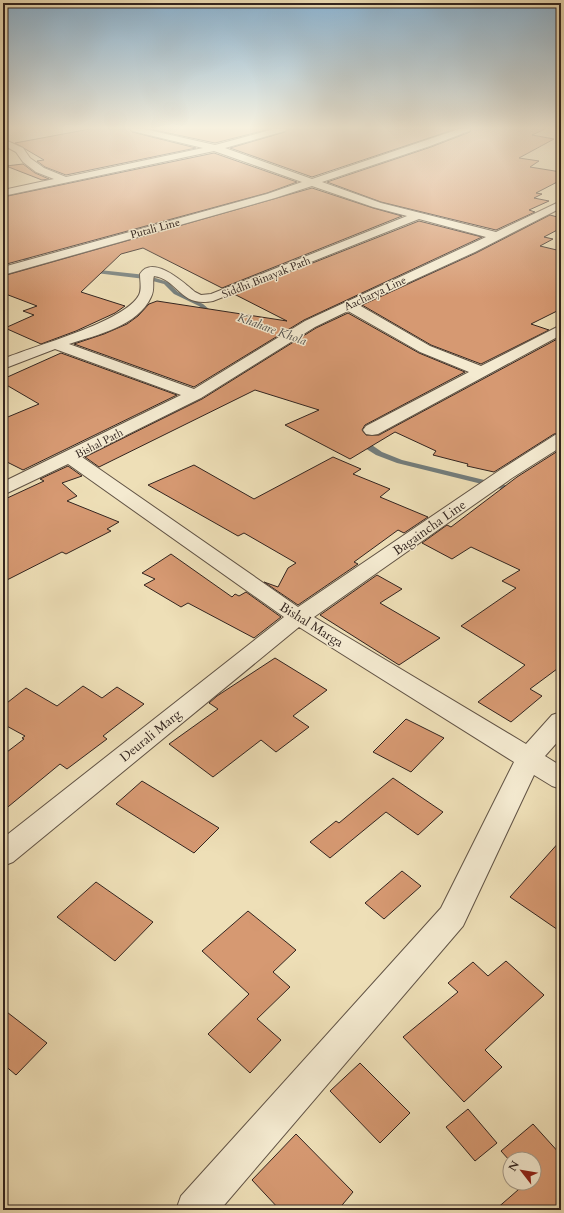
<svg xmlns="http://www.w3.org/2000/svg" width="564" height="1213" font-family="Cardo,serif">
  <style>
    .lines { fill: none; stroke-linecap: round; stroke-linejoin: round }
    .stream { fill: #737d7c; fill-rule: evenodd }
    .building { fill: #d69972; stroke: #32241f }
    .street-casing { stroke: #615345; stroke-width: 2 }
    .street { fill: #f4ead0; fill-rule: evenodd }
    .labels { text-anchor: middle; stroke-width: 3; stroke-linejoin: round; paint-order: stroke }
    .far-street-label { font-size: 11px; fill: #32241f; stroke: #f4ead0 }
    .far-water-label { font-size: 12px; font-style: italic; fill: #53514e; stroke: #f4ead0 }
    .street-label { font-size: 13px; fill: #32241f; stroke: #f4ead0 }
  </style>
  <rect width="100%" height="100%" fill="#eedfb7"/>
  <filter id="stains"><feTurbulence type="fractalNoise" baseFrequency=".005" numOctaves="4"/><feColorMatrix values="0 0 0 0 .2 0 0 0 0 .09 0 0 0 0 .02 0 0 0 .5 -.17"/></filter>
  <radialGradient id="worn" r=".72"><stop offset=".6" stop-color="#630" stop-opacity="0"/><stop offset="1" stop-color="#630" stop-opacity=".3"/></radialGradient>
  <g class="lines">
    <path class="stream" d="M3,247L44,265L57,267C46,273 14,255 3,250Z
      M90,269L146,275L168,282L178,292L203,304L217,316L212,317L199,306L174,294L164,284L145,279L88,272L87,271Z
      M357,439H363L382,452L402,460L517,488L518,490L514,492L397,463L376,455L357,443Z"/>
  </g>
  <path class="building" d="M90,129H130L132,132L196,148L66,175L45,167L37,161L44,160L15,143Z
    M149,129H270L215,143Z
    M287,129H456L312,177L230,148L285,132Z
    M471,129H545L532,135L554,139L519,158L539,161L530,167L561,172V180L536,193L542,194L534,198L549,201L529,210L535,212L496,230L381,202L327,182L431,147L470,132Z
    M214,153L297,182L267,193L3,265V197Z
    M23,164L35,173L49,179L42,180L6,166Z
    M312,188L373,208L402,216L222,288L143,248L121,254L81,292L125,306L115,313L76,331L41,344L5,328L34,315L23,311L37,306L3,293V276Z
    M550,215L561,218V228L544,237L553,239L540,246L561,251V309L531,324L549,330L481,364L431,345L362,305L476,253Z
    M419,221L482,237L304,320L194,387L74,344L104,334L127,324L138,316L149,304L157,301L287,321L234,294Z
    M348,313L419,353L465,372L365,425L362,430L366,435H379L561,337V433L554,434L494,472L467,466L468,464L433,455L436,451L395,432L350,459L285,425L319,410L255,390L99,467L85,457L202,399L316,328Z
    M61,353L177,395L23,470L3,460V419L39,404L3,383V379Z
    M561,449V666L530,689L542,696L511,722L478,702L525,665L461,626L516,588L502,581L520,570L471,547L452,559L422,543L447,525L451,527L517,477Z
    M333,457L361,469L353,474L390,489L380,497L428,517L404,533L398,530L354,562L358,564L298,605L264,582L278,587L288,568L296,563L244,533L238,536L148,485L194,465L254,499Z
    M68,466L82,476L62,483L77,496L67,501L119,522L107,529L111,531L66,554L62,552L3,582V500L44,481L40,479Z
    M171,554L232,597L235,594L239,596L246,592L281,617L254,638L188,603L181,607L144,585L155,579L142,573Z
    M377,575L402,589L380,603L440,638L399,665L320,615Z
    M275,658L327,690L293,716L309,727L276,752L261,740L213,777L169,744L218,709L209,703L217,696Z
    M83,686L102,698L117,687L144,704L103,736L107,739L67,769L60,764L3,811V755L24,739L22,738L25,736L3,724V706L26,688L57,706Z
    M406,719L444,738L411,772L373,752Z
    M393,778L443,812L418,835L386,812L330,858L310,842L336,821L339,823Z
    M142,781L219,828L194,853L116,804Z
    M561,840V932L510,897Z
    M402,871L421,886L384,919L365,903Z
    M96,882L153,922L115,961L57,917Z
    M248,911L296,950L273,972L290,987L257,1019L281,1040L250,1073L208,1034L249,994L202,951Z
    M506,961L544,995L485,1050L502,1067L464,1102L403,1037L458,992L448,983L473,962L488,976Z
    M3,1009L47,1043L16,1075L3,1064Z
    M360,1063L410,1113L380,1143L330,1091Z
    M468,1109L497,1143L475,1161L446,1127Z
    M533,1124L561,1155V1210H495L526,1183H534V1159H510V1161L501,1151Z
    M296,1134L353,1192L338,1210H280L252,1180Z"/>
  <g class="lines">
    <defs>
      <path id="street" d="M131,129H144L215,145L274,129H286L285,131L225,148L312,179L459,129H470L469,131L430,146L322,182L381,203L496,232L561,201V208L475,252L359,305L430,346L481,366L561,325V335L378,434L372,435L366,434L363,430L366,426L469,372L420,352L348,311L315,327L201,398L82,457L298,607L500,470L555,435L561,434V447L512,478L314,617L526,744L552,715L561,712V738L545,756L561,766V789L552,786L534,775L463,926L220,1210H176L181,1196L441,908L514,762L299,627L13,862L3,866V838L284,617L68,464L3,495V482L181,395L55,349L3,369V359C33,346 125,322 139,295C142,289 140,281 140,274C153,254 184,283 195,292L201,295L211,294L407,216L373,207L312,186L275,198L3,275V267L267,194L302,182L214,151L3,196V190L54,179L36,172L23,162L16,152L3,145V139L23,148L30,158L44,168L66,177L203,148L132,131ZM419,219L486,237L305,321L194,389L69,344C97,335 138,326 151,297C155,290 152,281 154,276C178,279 180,308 213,301Z"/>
    </defs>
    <use href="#street" class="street-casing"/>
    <use href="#street" class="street"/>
  </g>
  <linearGradient id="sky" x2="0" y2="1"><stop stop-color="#8bb6d6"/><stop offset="0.43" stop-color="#f7f1df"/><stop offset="1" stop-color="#f7f1df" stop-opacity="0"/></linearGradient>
  <rect width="564" height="298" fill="url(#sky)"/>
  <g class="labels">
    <g class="far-street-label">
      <text transform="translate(155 228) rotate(-15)" y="4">Putali Line</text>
      <text transform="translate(266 277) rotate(-22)" y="4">Siddhi Binayak Path</text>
      <text transform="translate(375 293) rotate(-25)" y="4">Aacharya Line</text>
      <text transform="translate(99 443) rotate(-27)" y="4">Bishal Path</text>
    </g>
    <g class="far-water-label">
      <text transform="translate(272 329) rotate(20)" y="4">Khahare Khola</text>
    </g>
    <g class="street-label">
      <text transform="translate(429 527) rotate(-35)" y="5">Bagaincha Line</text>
      <text transform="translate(312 624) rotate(32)" y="5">Bishal Marga</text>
      <text transform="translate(150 735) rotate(-39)" y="5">Deurali Marg</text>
    </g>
  </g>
  <rect width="564" height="1213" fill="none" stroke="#eedfb7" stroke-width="16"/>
  <rect x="4" y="4" width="556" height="1205" fill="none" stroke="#32241f" stroke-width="2"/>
  <rect x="8" y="8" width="548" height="1197" fill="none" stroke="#32241f"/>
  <g transform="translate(522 1171) rotate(301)"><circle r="19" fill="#f4ead0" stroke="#a69b89"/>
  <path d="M0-3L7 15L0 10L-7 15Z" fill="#8f2418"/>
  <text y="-6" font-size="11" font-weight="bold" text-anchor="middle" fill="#32241f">N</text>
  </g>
  <rect width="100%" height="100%" filter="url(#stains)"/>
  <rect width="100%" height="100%" fill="url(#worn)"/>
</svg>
